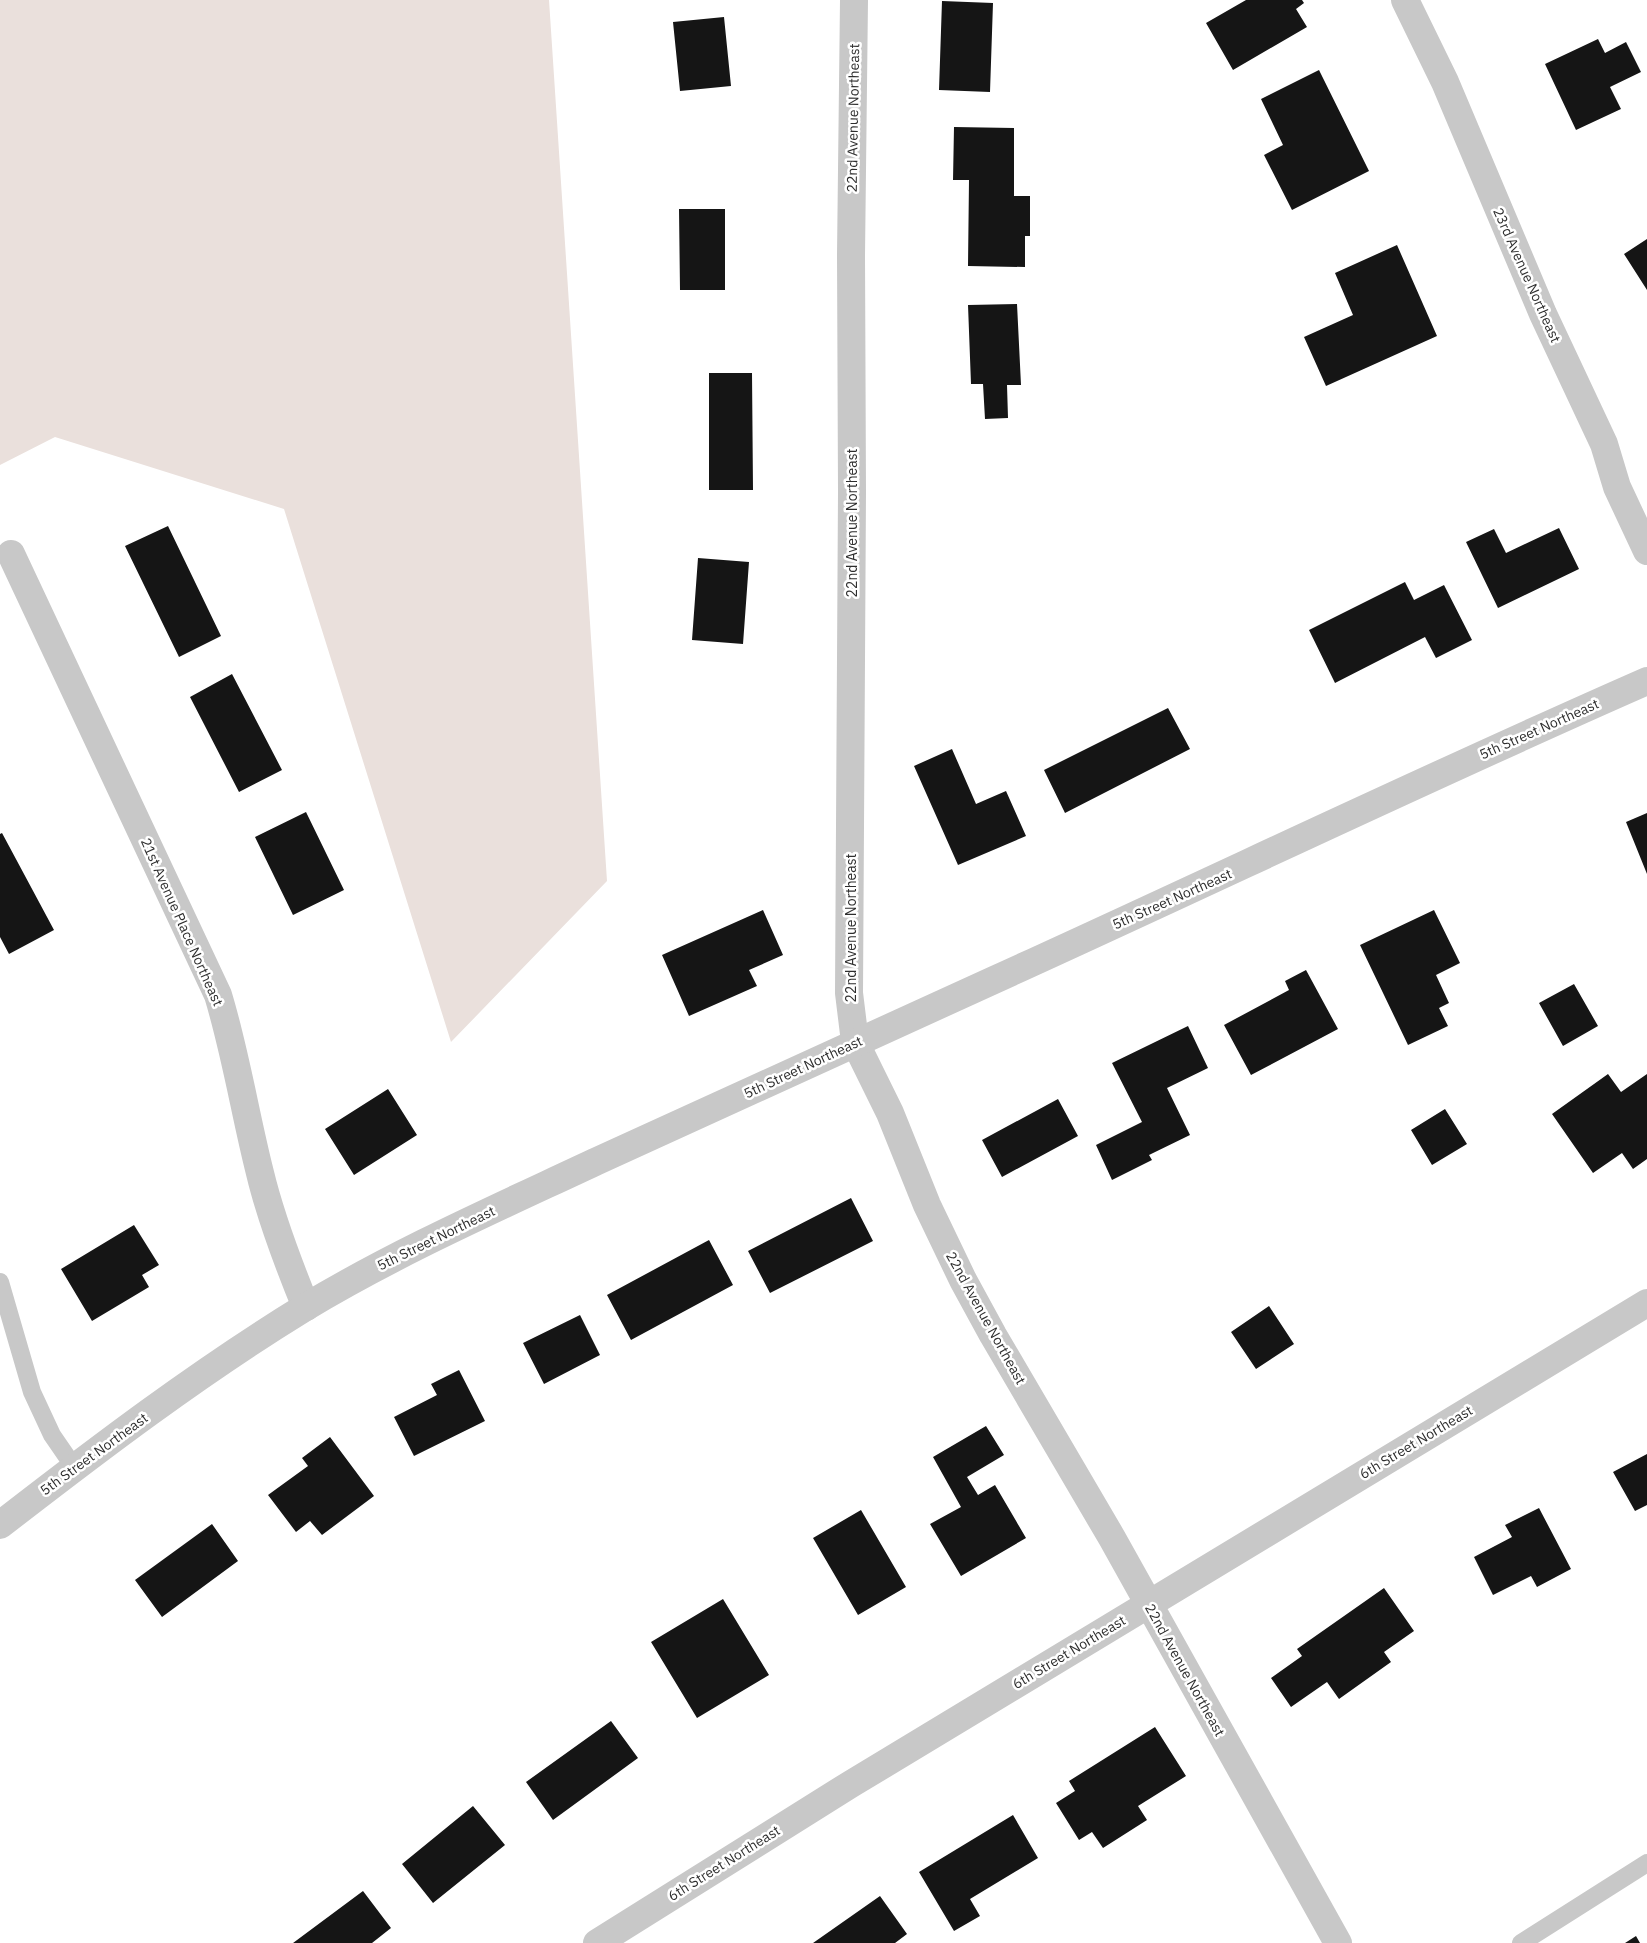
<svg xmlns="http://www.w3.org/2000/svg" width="1647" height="1943" font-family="'IBM Plex Sans',sans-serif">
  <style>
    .green { fill: #eae0dc }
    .building { fill: #151515 }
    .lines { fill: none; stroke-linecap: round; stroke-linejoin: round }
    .service { stroke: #c8c8c8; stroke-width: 18 }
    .minor { stroke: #c8c8c8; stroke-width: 28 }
    .tertiary { stroke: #c8c8c8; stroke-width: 28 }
    .labels { text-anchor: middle; stroke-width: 5; stroke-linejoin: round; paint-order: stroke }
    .street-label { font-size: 14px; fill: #2e2e2e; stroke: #fff }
  </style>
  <rect width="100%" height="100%" fill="#fff"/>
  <path class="green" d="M0,0H549L607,881L451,1042L284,509L55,437L0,465Z"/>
  <path class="building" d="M1246,0H1302L1304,3L1296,9L1307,27L1233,70L1206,23Z
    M942,1L993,3L990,92L939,90Z
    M724,17L731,86L680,91L673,22Z
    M1598,39L1605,53L1626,42L1641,72L1610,87L1621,109L1576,130L1545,64Z
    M1319,70L1369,171L1292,210L1264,155L1283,145L1261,99Z
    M954,127L1014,128V196H1030V236H1025V267L968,266L969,180H953Z
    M679,209H725V290H680Z
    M1647,239V290L1624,254Z
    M1397,245L1437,336L1326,386L1304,337L1353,315L1335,273Z
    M1017,304L1021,385H1007L1008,418L985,419L983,384H971L968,305Z
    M709,373H752L753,490H709Z
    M168,526L221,636L179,657L125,546Z
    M1559,528L1579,569L1498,608L1466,542L1494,529L1506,553Z
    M698,558L749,562L743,644L692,640Z
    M1405,582L1414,600L1444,585L1472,640L1436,658L1425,637L1335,683L1309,630Z
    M232,674L282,770L239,792L190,697Z
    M1168,708L1190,749L1065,813L1044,770Z
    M952,749L976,804L1006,791L1026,836L958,865L914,766Z
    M306,812L344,890L293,915L255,837Z
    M1647,813V874L1626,822Z
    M2,833L54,930L9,954L0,937V834Z
    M763,910L783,955L749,970L757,986L689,1016L662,955Z
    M1434,910L1460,963L1436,975L1449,1003L1439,1008L1448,1026L1408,1045L1360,945Z
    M1306,970L1338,1029L1251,1075L1224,1025L1289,990L1285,981Z
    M1574,984L1598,1026L1563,1046L1539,1003Z
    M1188,1026L1208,1068L1167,1088L1190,1135L1149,1155L1152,1160L1112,1180L1096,1145L1142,1122L1112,1063Z
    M1608,1074L1621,1092L1647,1074V1159L1633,1169L1622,1153L1593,1173L1552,1114Z
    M388,1089L417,1135L354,1175L325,1129Z
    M1058,1099L1078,1136L1002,1177L982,1140Z
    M1445,1109L1467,1144L1432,1165L1411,1130Z
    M851,1198L873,1241L770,1293L748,1251Z
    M134,1225L159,1265L142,1275L149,1287L92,1321L61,1269Z
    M709,1240L733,1285L631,1340L607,1295Z
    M1269,1306L1294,1344L1256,1369L1231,1332Z
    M580,1315L600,1355L544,1384L523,1343Z
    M459,1370L485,1421L414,1456L394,1417L437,1395L431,1384Z
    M986,1426L1004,1455L967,1477L978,1495L995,1485L1026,1538L961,1576L930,1524L961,1507L933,1457Z
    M330,1437L374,1496L322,1535L310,1521L296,1532L268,1495L308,1466L302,1458Z
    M1647,1454V1505L1635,1511L1613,1472Z
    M1539,1508L1571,1569L1537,1587L1531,1576L1493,1595L1474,1557L1512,1537L1505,1525Z
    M861,1510L906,1587L858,1615L813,1538Z
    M212,1524L238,1561L162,1617L135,1580Z
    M1384,1588L1414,1631L1384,1652L1391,1662L1339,1699L1327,1682L1291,1707L1271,1678L1302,1656L1297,1649Z
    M723,1599L769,1675L697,1718L651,1642Z
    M611,1721L638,1758L553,1820L526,1782Z
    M1155,1727L1186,1776L1138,1806L1147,1820L1103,1848L1092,1832L1079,1840L1056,1803L1075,1791L1069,1781Z
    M473,1806L505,1845L433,1903L402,1864Z
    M1013,1815L1038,1858L970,1899L980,1916L954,1931L919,1872Z
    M363,1891L391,1928L372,1943H293Z
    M880,1896L907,1934L895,1943H813Z
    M1636,1936L1640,1943H1625Z"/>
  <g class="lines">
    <path class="service" d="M0,1282L32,1392L52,1435L74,1467
      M1521,1943L1647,1863"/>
    <path class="minor" d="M854,0L851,255L852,492L849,993L855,1042L890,1113L927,1205L963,1280L993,1335L1112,1538L1338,1943
      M1405,0L1445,82L1543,314L1604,444L1617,487L1647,551
      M11,554L218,995C236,1054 245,1114 260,1173C271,1219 288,1263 306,1307
      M597,1943L851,1784L1647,1303"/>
    <path class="tertiary" d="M0,1525C98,1449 198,1373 304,1308C397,1252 497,1208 595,1162C728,1101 861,1040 994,980C1212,881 1428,777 1647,681"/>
  </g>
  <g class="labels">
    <g class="street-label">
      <text transform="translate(853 118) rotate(-89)" y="5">22nd Avenue Northeast</text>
      <text transform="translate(1527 275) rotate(66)" y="5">23rd Avenue Northeast</text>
      <text transform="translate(852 523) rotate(-90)" y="5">22nd Avenue Northeast</text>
      <text transform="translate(1539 729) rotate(-24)" y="5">5th Street Northeast</text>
      <text transform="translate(1172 899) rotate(-24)" y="5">5th Street Northeast</text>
      <text transform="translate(182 922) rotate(66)" y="5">21st Avenue Place Northeast</text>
      <text transform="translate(851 928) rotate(-90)" y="5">22nd Avenue Northeast</text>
      <text transform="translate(803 1067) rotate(-25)" y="5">5th Street Northeast</text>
      <text transform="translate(436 1238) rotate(-26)" y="5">5th Street Northeast</text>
      <text transform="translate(986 1318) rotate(61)" y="5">22nd Avenue Northeast</text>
      <text transform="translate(1416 1442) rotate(-31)" y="5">6th Street Northeast</text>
      <text transform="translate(94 1454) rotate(-36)" y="5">5th Street Northeast</text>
      <text transform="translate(1069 1652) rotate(-31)" y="5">6th Street Northeast</text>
      <text transform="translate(1185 1670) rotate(61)" y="5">22nd Avenue Northeast</text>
      <text transform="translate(724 1863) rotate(-32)" y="5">6th Street Northeast</text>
    </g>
  </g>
</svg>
